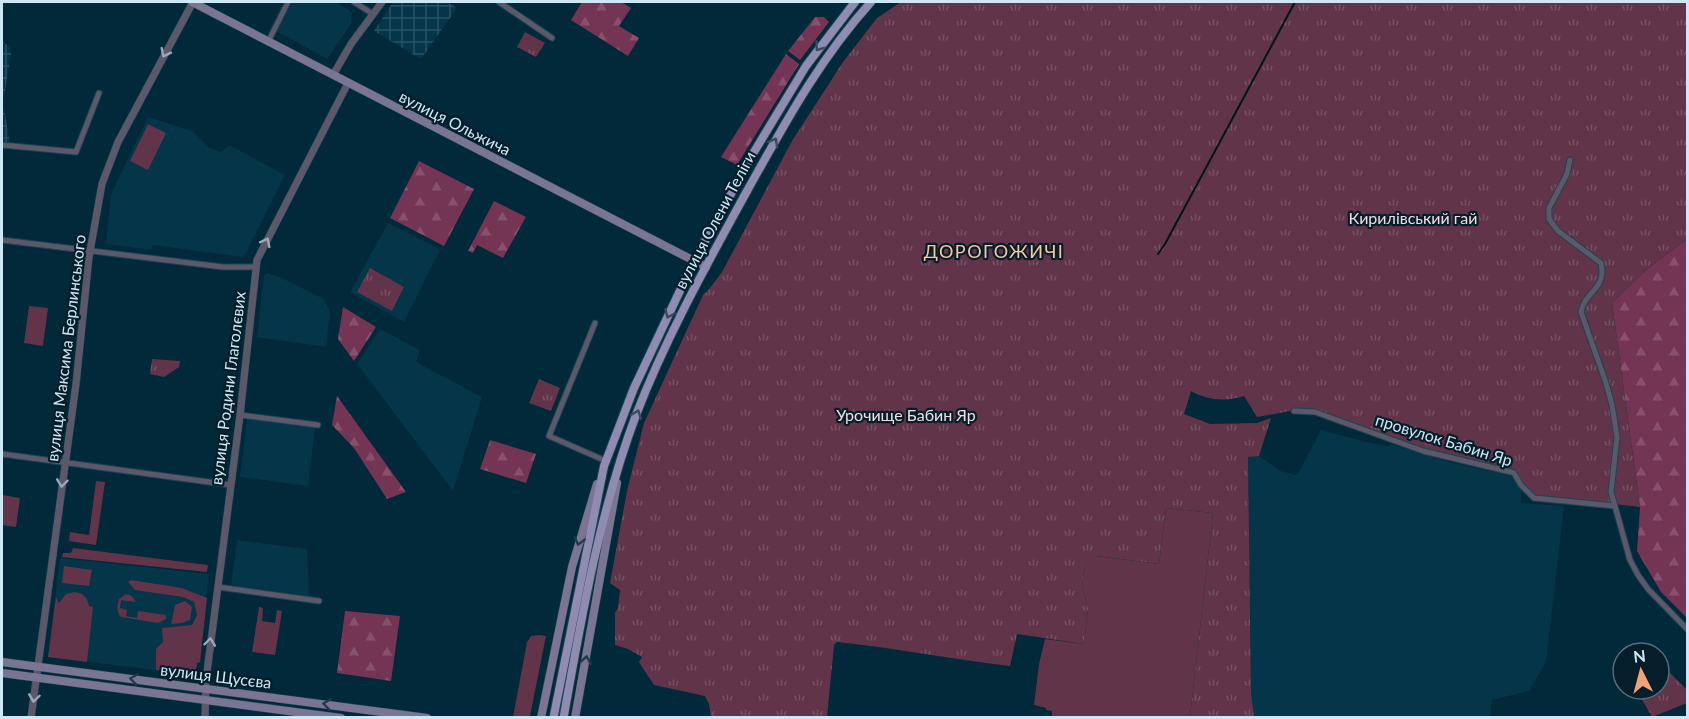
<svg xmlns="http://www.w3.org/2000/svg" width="1689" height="719" font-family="Lato,sans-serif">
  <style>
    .built { fill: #043548 }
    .industrial { fill: url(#industrial-grid) }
    .grass { fill: #613449 }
    .forest { fill: url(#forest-firs) }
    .park { fill: url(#park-tufts) }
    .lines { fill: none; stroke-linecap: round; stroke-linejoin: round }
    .stream { stroke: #001810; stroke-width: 2 }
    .minor-casing { stroke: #1e4453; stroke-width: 7 }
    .tertiary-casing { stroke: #1e4453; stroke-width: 8 }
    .secondary-casing { stroke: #1e4453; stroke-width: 9 }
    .primary-casing { stroke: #1e4453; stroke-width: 10 }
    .minor { stroke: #5b586a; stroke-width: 5 }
    .tertiary { stroke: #5b586a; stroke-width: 7 }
    .secondary { stroke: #797592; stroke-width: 8 }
    .primary { stroke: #908bb0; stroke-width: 8 }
    .oneway { stroke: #3d4a60 }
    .oneway2 { stroke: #9aa7b6 }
    .oneway3 { stroke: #283849 }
    .labels { text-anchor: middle; stroke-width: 4.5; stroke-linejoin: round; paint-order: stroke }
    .street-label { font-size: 16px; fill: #cee7f5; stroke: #051e2a }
    .park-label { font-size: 16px; fill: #f2dde5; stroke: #051e2a }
    .neighbourhood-label { font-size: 18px; letter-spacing: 1.5px; fill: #fec5a3; stroke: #051e2a }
  </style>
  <defs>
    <pattern id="industrial-grid" width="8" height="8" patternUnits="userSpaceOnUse" patternTransform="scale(1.5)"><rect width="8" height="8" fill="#043548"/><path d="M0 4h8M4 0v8" fill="none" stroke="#275263"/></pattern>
    <pattern id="forest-firs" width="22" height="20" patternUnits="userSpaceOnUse" patternTransform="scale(1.5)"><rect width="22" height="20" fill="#743454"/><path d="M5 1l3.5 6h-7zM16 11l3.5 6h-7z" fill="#87516d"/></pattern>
    <pattern id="park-tufts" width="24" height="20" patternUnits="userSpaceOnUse" patternTransform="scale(1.5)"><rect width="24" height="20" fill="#613449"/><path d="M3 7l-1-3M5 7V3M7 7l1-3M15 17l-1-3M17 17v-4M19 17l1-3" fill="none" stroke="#765164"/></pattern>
  </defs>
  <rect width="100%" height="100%" fill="#012939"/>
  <path class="built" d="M293,2H336L352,12L351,24L327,59L276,31Z
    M148,117L192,131L208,147L221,152L229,145L285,175L245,255L242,257L153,245L152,250L106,244L111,194Z
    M388,223L440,249L404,322L350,292Z
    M267,273L282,278L324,299L330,312L326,347L257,337L264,276Z
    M380,329L420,350L416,362L482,397L453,491L357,364Z
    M247,419L315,428L308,486L240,477Z
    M1321,430L1371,443L1389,446L1390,444L1457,464L1513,476L1521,489V503L1564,506L1546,662L1529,691L1492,700L1490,717H1254L1251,693L1248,456H1259L1281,471L1295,475L1299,472Z
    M237,540L307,549L309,596L231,585Z
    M60,558L209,574L195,675L48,657Z"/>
  <path class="industrial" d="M393,2H448L457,8L421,59L374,31Z
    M2,41L10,47L11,54L3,103L10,143L2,141Z"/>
  <path class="grass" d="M148,124L166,133L148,170L130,161Z
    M29,306L48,308L43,346L24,343Z
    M96,481L105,482L96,545L69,541L70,532L89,535Z
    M2,495L20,498L16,527L2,525Z
    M1166,508L1213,513L1190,717H1052V711L1046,710V708L1034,705L1039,664L1045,639L1084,644L1088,608L1082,586L1085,566L1096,556L1159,564Z
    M73,548L208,565L207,572L62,557L63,553H71Z
    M64,566L92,570L89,586L62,583Z
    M131,580L182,588L207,598L200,662L197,663L195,675L156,670V649L163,642L162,628L192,625L197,615L194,602L183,597L135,590L128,582Z
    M74,592C84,593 87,597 89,606L93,607L87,662L48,657L56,597L59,603L66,594Z
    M126,594L132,596L136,602L121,600L120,608L127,610L126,616L137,618L138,611L166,615V619L158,623L121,617C116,612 117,605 119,599Z
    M185,601L192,607L190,620L182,623L171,624L175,605Z
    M259,607L263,608L262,621L275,623L277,610L282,611L275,655L252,652Z
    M539,635L546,636L530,716L529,717H513L527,642L531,636Z"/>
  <path class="forest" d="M582,2H621L631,8L619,26L639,38L628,56L571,20Z
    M815,17H824L829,22L800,60L788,51Z
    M786,54L799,64L737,165L721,157Z
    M419,161L474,189L444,246L390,218Z
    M494,201L526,217L503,258L477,245L473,253L468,251Z
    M1687,239V618L1661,592L1637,551L1640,507L1612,303L1647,269Z
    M343,307L376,327L354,361L338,339Z
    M337,396L406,492L387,499L354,448L332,425Z
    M490,440L536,454L526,483L480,469Z
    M345,611L400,616L391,681L337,673Z"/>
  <path class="park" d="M901,2H1687V239L1647,269L1612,303L1640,507L1535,495L1522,484L1515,471L1424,449L1333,419L1296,410L1257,417L1244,396C1227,402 1206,400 1191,391L1184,414L1210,424L1257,423L1271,418L1259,456L1248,457L1251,693L1254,717H1190L1213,513L1166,508L1159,564L1097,556L1085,566L1082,586L1088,608L1084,644L1017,634L1010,666C952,659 895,648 837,642L834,645L827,717H711L709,704L705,696L654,685L639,662L642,657L628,649L615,645V613L618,608L620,590L610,583L627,491L644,423L703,295L710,288L722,272L792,141L843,62L877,18Z
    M525,32L545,43L536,57L517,47Z
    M370,268L404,287L392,311L357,292Z
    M152,359L180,361L179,367L164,377L150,374Z
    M539,379L560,388L551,411L529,403Z
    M1663,666L1687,690V703L1652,717L1636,689H1659V669Z"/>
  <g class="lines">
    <path class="stream" d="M1158,254L1165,244L1295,2"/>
    <defs>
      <path id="minor" d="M354,2L373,14
        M499,2L552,38
        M268,42L288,2
        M2,145L76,152L99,93
        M1570,160L1567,174L1549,208V219L1558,231L1601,263C1607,290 1585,290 1581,312L1606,383L1612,405L1617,437L1611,492L1630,560L1638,575L1648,589L1688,630
        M2,240L223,267H256
        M595,323L549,436L606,461
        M1294,411L1315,412L1423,451L1511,472L1514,473L1521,485L1534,498L1615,506
        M240,415L318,425
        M2,454L231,485
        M218,587L319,601"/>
      <path id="tertiary" d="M333,75L351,44L382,2
        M31,718L76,384L89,257L102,184L118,142L193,2
        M205,718L206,680L240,415L257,260L348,83"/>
      <path id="secondary" d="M192,2L706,267
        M2,662L427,718
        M2,673L341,718
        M541,718L572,567L597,484
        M575,718L617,483"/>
      <path id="primary" d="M554,715L604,466L634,388L694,261L754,152L806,66L855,2
        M564,715C582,614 600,511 636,415C666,337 707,264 747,191C784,125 820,58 871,2"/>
    </defs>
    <use href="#minor" class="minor-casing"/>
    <use href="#tertiary" class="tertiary-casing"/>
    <use href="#secondary" class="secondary-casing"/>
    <use href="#primary" class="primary-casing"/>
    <use href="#minor" class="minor"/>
    <use href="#tertiary" class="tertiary"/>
    <use href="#secondary" class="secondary"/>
    <use href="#primary" class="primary"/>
  </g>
  <defs><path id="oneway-chevron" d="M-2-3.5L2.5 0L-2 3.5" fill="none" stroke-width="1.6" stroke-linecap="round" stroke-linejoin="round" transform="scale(1.5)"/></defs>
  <g class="oneway">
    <use href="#oneway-chevron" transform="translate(819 47) rotate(126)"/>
    <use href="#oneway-chevron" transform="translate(774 142) rotate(-61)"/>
    <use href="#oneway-chevron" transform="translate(669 314) rotate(114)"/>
    <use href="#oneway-chevron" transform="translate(637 414) rotate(-69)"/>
  </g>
  <g class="oneway2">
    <use href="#oneway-chevron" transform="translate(165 53) rotate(117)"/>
    <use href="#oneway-chevron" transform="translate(266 242) rotate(-63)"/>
    <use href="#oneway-chevron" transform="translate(62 483) rotate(97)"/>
    <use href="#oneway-chevron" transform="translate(210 642) rotate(-83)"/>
    <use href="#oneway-chevron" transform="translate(34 698) rotate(98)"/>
  </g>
  <g class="oneway3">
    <use href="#oneway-chevron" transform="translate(579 541) rotate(105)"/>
    <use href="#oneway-chevron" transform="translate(586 660) rotate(-80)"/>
    <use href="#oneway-chevron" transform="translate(134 679) rotate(-172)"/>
    <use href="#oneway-chevron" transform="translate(327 704) rotate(-172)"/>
  </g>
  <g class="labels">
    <g class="street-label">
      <text transform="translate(455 123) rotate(27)" y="6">вулиця Ольжича</text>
      <text transform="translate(715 220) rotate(-62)" y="6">вулиця Олени Теліги</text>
      <text transform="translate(66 348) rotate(-83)" y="6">вулиця Максима Берлинського</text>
      <text transform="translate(228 388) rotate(-83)" y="6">вулиця Родини Глаголєвих</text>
      <text transform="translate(1444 440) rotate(17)" y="6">провулок Бабин Яр</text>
      <text transform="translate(216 676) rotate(7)" y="6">вулиця Щусєва</text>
    </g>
    <g class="park-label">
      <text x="1413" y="224">Кирилівський гай</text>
      <text x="906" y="421">Урочище Бабин Яр</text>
    </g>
    <g class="neighbourhood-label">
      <text x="994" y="258">ДОРОГОЖИЧІ</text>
    </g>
  </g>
  <rect width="1689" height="719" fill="none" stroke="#cee7f5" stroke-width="6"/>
  <g transform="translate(1641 671) rotate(354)"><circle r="28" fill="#051e2a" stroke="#556e7b" stroke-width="1.5"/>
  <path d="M0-4.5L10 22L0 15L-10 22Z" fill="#efa376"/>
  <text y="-9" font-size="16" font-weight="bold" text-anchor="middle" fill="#cee7f5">N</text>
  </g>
</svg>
